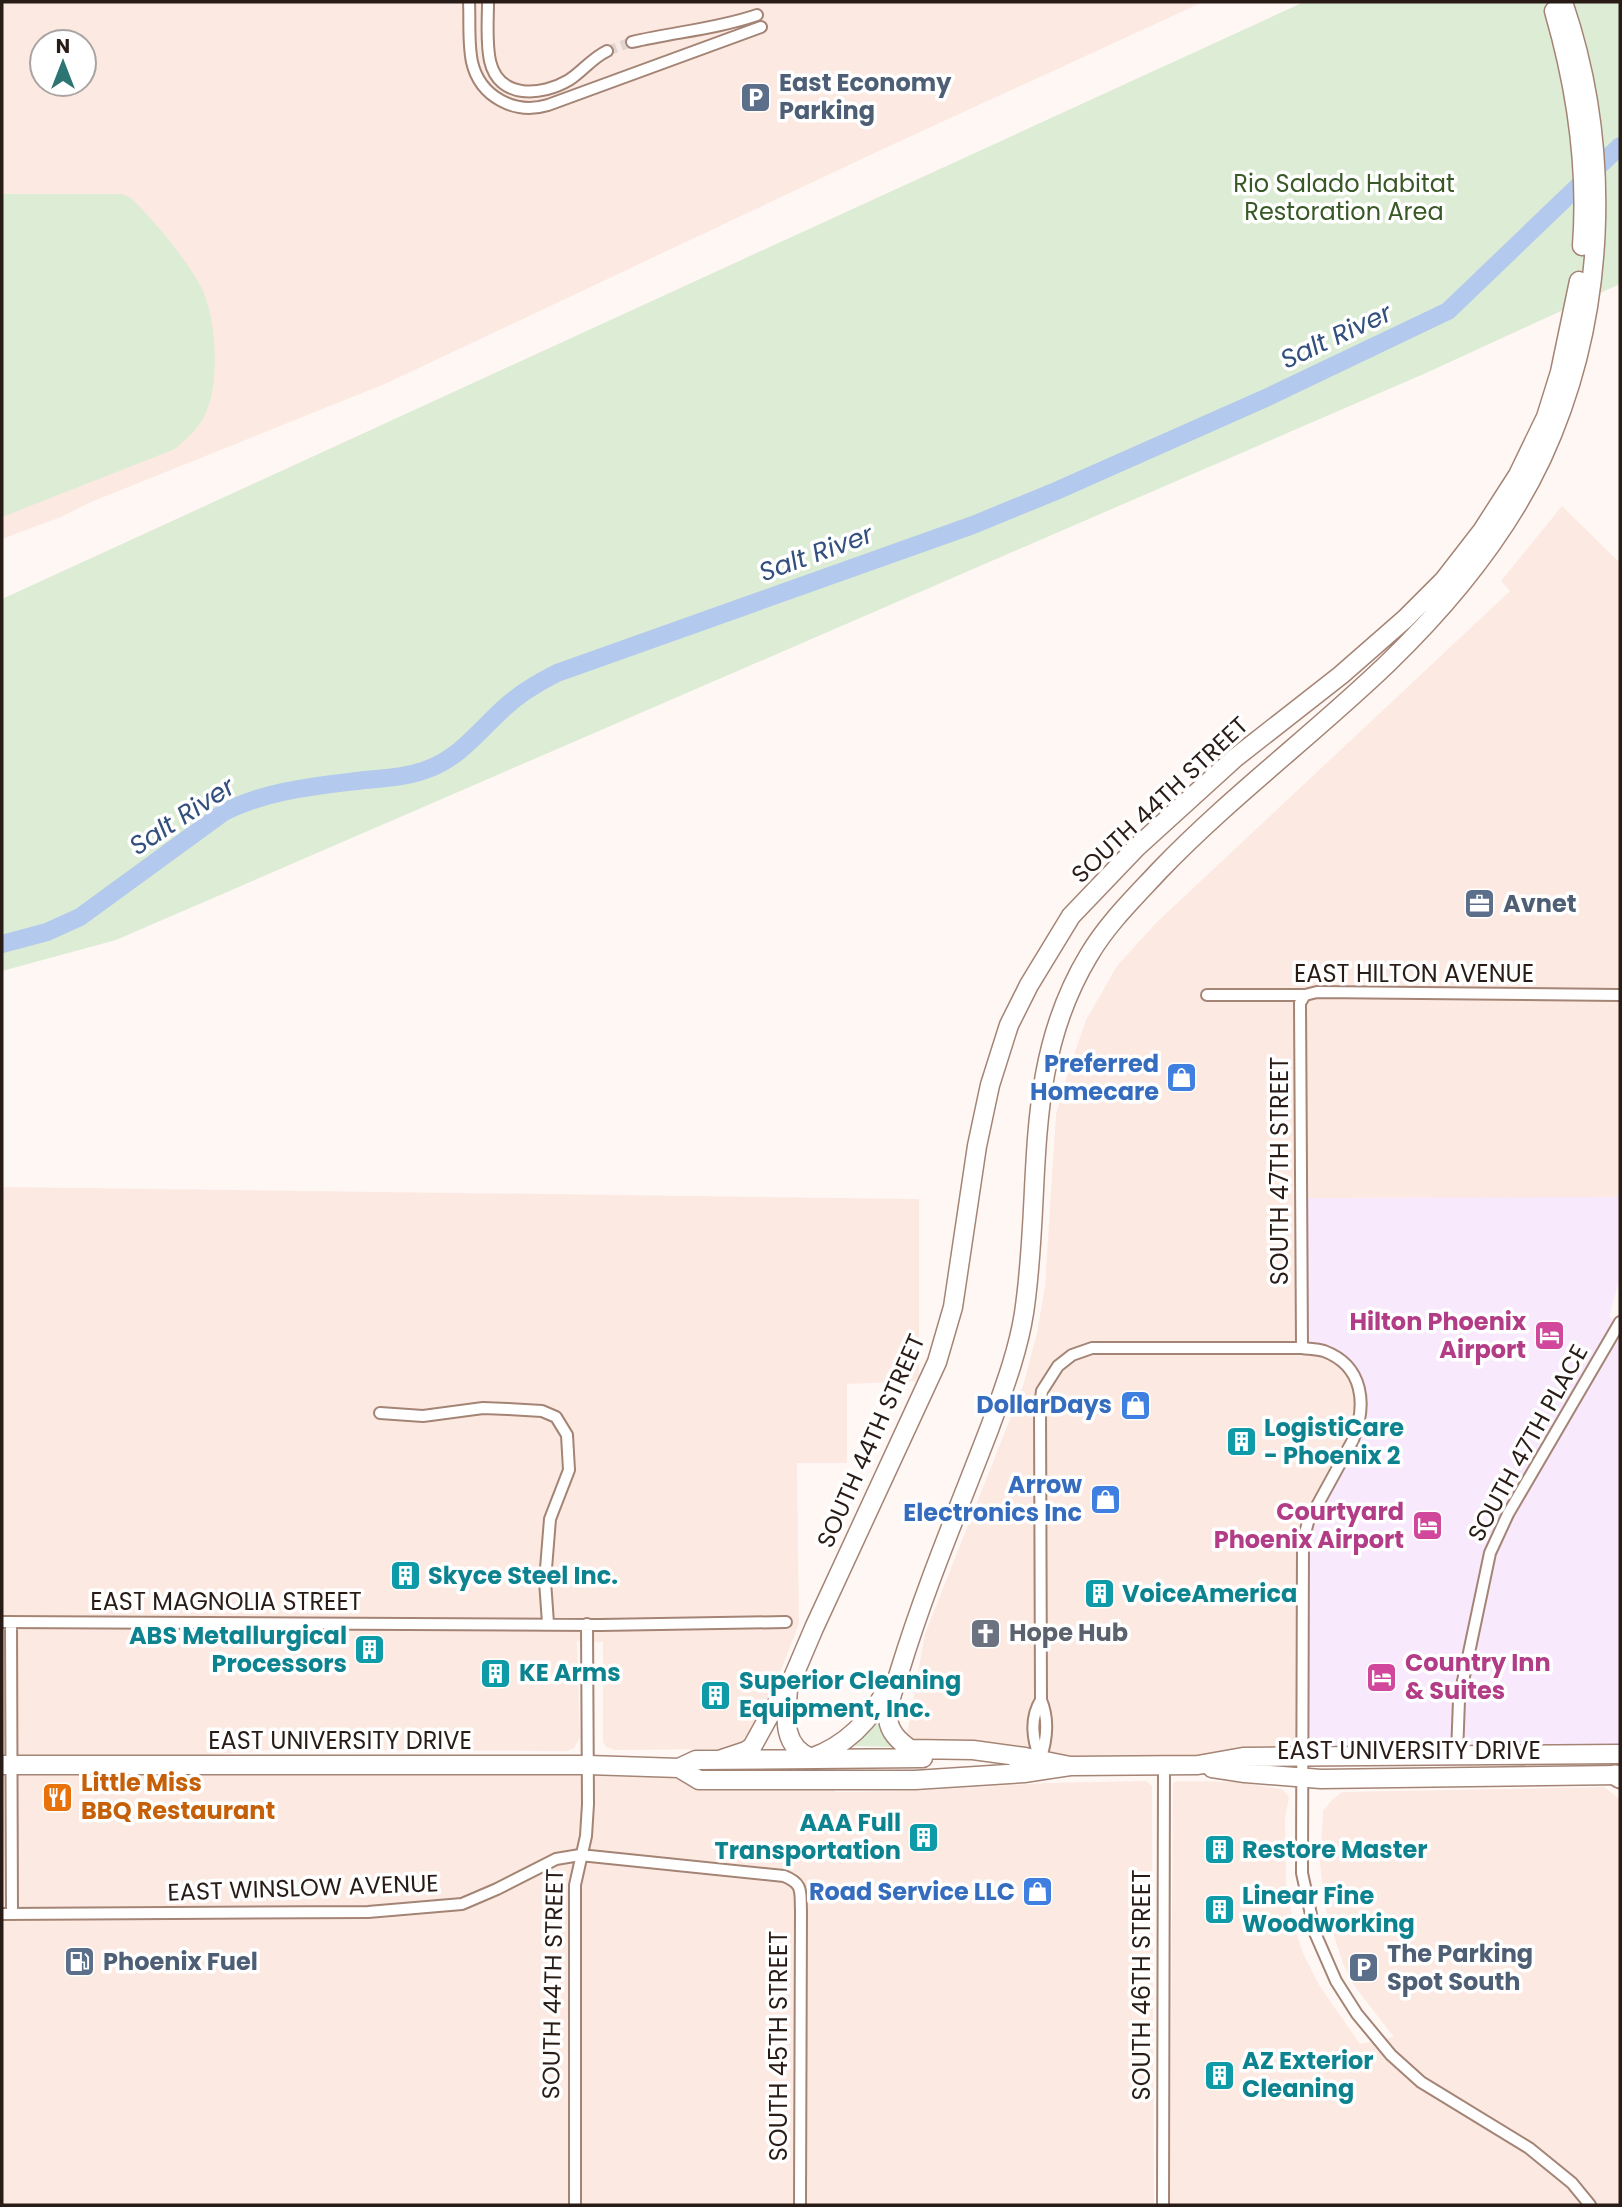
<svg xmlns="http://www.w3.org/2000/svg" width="1622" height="2207" font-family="Poppins,sans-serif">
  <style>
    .commercial { fill: #f8e9fc }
    .built { fill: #fceae2; fill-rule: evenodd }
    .green { fill: #ddecd5 }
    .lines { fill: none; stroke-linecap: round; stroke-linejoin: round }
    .river { stroke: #b3c9ed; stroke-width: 18 }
    .street-tunnel { stroke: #dfd6d3; stroke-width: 10; stroke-dasharray: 10 5; stroke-linecap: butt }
    .street-casing { stroke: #a48475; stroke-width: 14 }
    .primary-casing { stroke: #a48475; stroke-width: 21 }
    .highway-casing { stroke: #a48475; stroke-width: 23 }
    .street { stroke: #fff; stroke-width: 10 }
    .primary { stroke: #fff; stroke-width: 18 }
    .highway { stroke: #fff; stroke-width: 19 }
    .labels { text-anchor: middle; stroke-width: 7; stroke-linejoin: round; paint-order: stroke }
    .service-label { font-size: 24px; font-weight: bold; fill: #4e5e75; stroke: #fff; text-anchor: start }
    .park-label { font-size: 24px; fill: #385825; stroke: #fff }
    .street-label { font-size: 24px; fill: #291c17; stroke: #fff }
    .shop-label { font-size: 24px; font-weight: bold; fill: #366cbe; stroke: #fff; text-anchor: end }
    .hotel-label { font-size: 24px; font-weight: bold; fill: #b23c85; stroke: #fff; text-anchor: end }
    .culture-label { font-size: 24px; font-weight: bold; fill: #0d838f; stroke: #fff; text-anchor: start }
    .worship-label { font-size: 24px; font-weight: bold; fill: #5b616d; stroke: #fff; text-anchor: start }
    .food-label { font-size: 24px; font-weight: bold; fill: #c56008; stroke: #fff; text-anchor: start }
    .water-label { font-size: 26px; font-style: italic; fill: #324f7e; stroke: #fff }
  </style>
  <rect width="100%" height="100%" fill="#fff7f4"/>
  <path class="commercial" d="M1584,1196L1620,1197V1277L1609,1317L1620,1323L1619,1754L1304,1758L1300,1198Z"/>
  <path class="built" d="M2,2H1203L883,149L387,383L91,502L61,517L2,539ZM42,42H84V84H42Z
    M1562,506L1620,563V1197L1300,1198L1302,1347L1323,1351L1353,1373L1359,1426L1308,1522L1304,1758L1164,1765L905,1745L925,1634L1023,1386L1037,1333L1045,1286L1056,1114L1069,1069L1086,1020L1117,966L1156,923L1510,591L1501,581Z
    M2,1187L919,1199V1381L847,1384V1463H797L799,1624L760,1724L734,1749L615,1750L606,1747L603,1742V1642L577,1641L580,1738L574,1748L567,1751L267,1750L25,1771L588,1773L699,1780H835V1792L914,1791L1043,1783L1146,1781L1152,1786L1154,2205H2Z
    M1178,1781L1237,1782L1282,1789L1289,1797L1285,1818L1286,1884L1293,1922L1303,1953L1319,1985L1360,2044L1394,2037L1355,1987L1343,1964L1325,1908L1320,1863L1323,1811L1332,1800L1342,1792L1604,1787L1616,1796L1620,1800V2205H1170L1173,1783Z"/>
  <path class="green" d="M1304,2H1620V284L1426,373L116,940L2,971V599Z
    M2,194H122L131,198C153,219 190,263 203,291C217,322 220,387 204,417C197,430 186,439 175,449L2,517Z
    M880,1717L895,1745L893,1747L852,1746L867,1732Z"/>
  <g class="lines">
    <path class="river" d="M2,944L47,932L80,917L224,812C268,790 316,786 365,780C386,778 408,777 428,769C459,758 480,730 503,709C519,694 537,683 557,673L973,525L1056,491L1268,397L1448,311L1620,146"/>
    <path class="street-tunnel" d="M607,51L632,42"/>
    <defs>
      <path id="street" d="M469,2C470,21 468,43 472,62C480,97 515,115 548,105L761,27
        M488,2C488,21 486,42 490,61C499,100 542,96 569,80C583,71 592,58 607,51
        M632,42C674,32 716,29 757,15
        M1207,995H1305L1317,992L1620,995
        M1302,1348L1300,1003L1305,995
        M380,1413L423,1416L483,1408L508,1409L542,1411L556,1417L567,1435L569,1470L550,1519L545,1581L548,1623
        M2,1622L600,1625L786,1622
        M11,1622L12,1914
        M1457,1754L1459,1700L1490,1553L1508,1514L1620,1322
        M1040,1760C1047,1740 1049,1719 1041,1700L1040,1406L1042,1391L1058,1366L1072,1355L1092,1348H1302C1309,1349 1317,1349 1324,1351C1364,1366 1367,1405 1353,1440L1308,1522L1303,1541L1302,1873L1315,1933L1336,1981L1357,2014L1391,2055L1421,2082L1529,2148L1572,2183L1590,2205
        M1040,1760C1033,1740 1029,1719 1041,1700
        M2,1914L368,1912L462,1904L497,1889L556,1859L580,1855L784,1876C804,1884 800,1892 801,1911L800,2205
        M575,2205V1885L586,1836L588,1804L587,1624
        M1163,2205L1164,1765"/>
      <path id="primary" d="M1554,11C1576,87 1588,166 1582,246
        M788,1689C786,1716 781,1746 811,1758C847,1745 871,1721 888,1686
        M1014,1757H1025L1070,1766
        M1025,1757L973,1750L910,1749C899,1741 889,1732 888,1718C887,1702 896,1684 900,1670C925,1588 959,1508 990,1427C1003,1391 1018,1352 1024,1313C1043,1188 1020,1069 1089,955C1108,923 1134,898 1159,871C1230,797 1313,735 1387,664C1448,605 1506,535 1542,458C1607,317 1613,148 1563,2
        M719,1760L746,1751L752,1747L773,1709L788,1689L814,1628L937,1362L953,1307L977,1146L990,1085L1009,1025L1029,985L1071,916L1137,847L1235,758L1341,675L1405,619L1444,580L1482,531L1518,475L1546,417L1560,372L1579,281
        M2,1765H588L679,1768L696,1760L923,1758
        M679,1768L699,1780H915L1024,1773L1070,1766L1198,1765L1243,1757L1620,1754
        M1212,1768L1245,1773L1321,1779L1620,1775"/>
      <path id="highway" d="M1615,1775L1620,1778"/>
    </defs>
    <use href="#street" class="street-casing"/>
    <use href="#primary" class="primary-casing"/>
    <use href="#highway" class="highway-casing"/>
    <use href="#street" class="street"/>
    <use href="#primary" class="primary"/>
    <use href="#highway" class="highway"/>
  </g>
  <defs>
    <symbol id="parking-square" viewBox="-11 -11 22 22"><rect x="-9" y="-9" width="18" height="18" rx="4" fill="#5c6f8a" stroke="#fff"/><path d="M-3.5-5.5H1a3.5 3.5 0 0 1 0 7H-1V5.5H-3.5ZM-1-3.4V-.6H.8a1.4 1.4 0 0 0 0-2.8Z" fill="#fff"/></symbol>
    <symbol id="office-square" viewBox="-11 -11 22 22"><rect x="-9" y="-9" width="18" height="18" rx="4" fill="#5c6f8a" stroke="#fff"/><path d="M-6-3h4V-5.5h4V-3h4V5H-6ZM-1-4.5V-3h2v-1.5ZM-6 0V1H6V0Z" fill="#fff"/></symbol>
    <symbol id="shop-square" viewBox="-11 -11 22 22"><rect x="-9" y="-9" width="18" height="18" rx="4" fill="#3f7fe0" stroke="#fff"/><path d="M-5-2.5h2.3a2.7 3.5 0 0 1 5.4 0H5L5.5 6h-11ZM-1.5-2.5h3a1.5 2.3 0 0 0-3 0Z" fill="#fff"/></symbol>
    <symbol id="hotel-square" viewBox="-11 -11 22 22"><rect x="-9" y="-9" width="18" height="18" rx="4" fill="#d1479c" stroke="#fff"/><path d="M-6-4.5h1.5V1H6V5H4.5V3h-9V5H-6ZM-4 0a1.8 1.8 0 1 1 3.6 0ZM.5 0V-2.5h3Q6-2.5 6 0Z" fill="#fff"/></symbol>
    <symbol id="building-square" viewBox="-11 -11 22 22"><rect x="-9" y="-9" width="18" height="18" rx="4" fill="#0f9aa8" stroke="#fff"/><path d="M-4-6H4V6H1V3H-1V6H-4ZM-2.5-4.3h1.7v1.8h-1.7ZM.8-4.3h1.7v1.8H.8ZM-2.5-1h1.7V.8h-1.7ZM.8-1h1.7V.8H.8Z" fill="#fff"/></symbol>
    <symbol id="church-square" viewBox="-11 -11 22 22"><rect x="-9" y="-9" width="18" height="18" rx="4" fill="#6b7280" stroke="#fff"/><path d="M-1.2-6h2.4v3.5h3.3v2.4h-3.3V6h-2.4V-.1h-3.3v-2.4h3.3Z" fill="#fff"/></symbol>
    <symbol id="restaurant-square" viewBox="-11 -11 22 22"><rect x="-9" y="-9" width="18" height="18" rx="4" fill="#e8710a" stroke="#fff"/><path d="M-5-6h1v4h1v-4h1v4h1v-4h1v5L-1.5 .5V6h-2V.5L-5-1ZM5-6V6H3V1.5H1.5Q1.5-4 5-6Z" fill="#fff"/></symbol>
    <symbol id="fuel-square" viewBox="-11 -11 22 22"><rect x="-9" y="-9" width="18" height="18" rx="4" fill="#5c6f8a" stroke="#fff"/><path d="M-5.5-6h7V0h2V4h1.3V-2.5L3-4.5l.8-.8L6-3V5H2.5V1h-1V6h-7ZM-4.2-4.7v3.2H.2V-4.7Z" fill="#fff"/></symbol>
  </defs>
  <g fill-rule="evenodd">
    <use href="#parking-square" x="738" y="80" width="35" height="35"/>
    <use href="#office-square" x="1462" y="886" width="35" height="35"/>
    <use href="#shop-square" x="1164" y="1060" width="35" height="35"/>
    <use href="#hotel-square" x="1532" y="1318" width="35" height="35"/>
    <use href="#shop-square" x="1118" y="1388" width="35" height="35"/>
    <use href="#building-square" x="1224" y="1424" width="35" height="35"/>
    <use href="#shop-square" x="1088" y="1482" width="35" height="35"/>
    <use href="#hotel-square" x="1410" y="1508" width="35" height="35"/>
    <use href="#building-square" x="388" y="1558" width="35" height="35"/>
    <use href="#building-square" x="1082" y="1576" width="35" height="35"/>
    <use href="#church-square" x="968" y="1616" width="35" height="35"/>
    <use href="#building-square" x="352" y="1632" width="35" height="35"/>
    <use href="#building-square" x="478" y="1656" width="35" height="35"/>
    <use href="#hotel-square" x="1364" y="1660" width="35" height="35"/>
    <use href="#building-square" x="698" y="1678" width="35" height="35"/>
    <use href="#restaurant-square" x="40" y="1780" width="35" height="35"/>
    <use href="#building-square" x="906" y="1820" width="35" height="35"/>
    <use href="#building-square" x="1202" y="1832" width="35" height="35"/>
    <use href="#shop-square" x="1020" y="1874" width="35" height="35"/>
    <use href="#building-square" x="1202" y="1892" width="35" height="35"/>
    <use href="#fuel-square" x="62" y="1944" width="35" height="35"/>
    <use href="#parking-square" x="1346" y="1950" width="35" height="35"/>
    <use href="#building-square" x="1202" y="2058" width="35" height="35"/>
  </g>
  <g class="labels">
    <g class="service-label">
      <text x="779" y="91">East Economy<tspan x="779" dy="28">Parking</tspan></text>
      <text x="1503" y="912">Avnet</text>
      <text x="1387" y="1962">The Parking<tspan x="1387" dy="28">Spot South</tspan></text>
      <text x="103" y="1970">Phoenix Fuel</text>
    </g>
    <g class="park-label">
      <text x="1344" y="192">Rio Salado Habitat<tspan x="1344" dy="28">Restoration Area</tspan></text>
    </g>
    <g class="street-label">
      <text transform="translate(1160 800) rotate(-43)" y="8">SOUTH 44TH STREET</text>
      <text x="1414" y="982">EAST HILTON AVENUE</text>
      <text transform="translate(1280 1171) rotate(-90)" y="8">SOUTH 47TH STREET</text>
      <text transform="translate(871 1441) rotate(-66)" y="8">SOUTH 44TH STREET</text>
      <text transform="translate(1528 1443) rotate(-61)" y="8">SOUTH 47TH PLACE</text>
      <text x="226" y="1610">EAST MAGNOLIA STREET</text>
      <text x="340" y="1749">EAST UNIVERSITY DRIVE</text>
      <text x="1409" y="1759">EAST UNIVERSITY DRIVE</text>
      <text transform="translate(303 1888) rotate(-2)" y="8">EAST WINSLOW AVENUE</text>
      <text transform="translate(553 1984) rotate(-89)" y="8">SOUTH 44TH STREET</text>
      <text transform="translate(1142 1985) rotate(-90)" y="8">SOUTH 46TH STREET</text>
      <text transform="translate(779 2046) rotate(-90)" y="8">SOUTH 45TH STREET</text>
    </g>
    <g class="shop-label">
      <text x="1159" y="1072">Preferred<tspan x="1159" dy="28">Homecare</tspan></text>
      <text x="1112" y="1413">DollarDays</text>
      <text x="1082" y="1493">Arrow<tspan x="1082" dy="28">Electronics Inc</tspan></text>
      <text x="1015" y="1900">Road Service LLC</text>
    </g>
    <g class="hotel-label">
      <text x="1526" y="1330">Hilton Phoenix<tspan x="1526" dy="28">Airport</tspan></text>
      <text x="1404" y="1520">Courtyard<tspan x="1404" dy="28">Phoenix Airport</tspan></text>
      <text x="1405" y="1671" text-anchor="start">Country Inn<tspan x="1405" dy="28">&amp; Suites</tspan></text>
    </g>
    <g class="culture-label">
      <text x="1264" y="1436">LogistiCare<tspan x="1264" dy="28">- Phoenix 2</tspan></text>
      <text x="428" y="1584">Skyce Steel Inc.</text>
      <text x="1122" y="1602">VoiceAmerica</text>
      <text x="347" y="1644" text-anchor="end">ABS Metallurgical<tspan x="347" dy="28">Processors</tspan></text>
      <text x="519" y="1681">KE Arms</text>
      <text x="739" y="1689">Superior Cleaning<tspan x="739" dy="28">Equipment, Inc.</tspan></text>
      <text x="901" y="1831" text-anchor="end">AAA Full<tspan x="901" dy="28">Transportation</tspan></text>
      <text x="1242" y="1858">Restore Master</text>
      <text x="1242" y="1904">Linear Fine<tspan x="1242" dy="28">Woodworking</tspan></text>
      <text x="1242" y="2069">AZ Exterior<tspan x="1242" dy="28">Cleaning</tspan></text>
    </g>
    <g class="worship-label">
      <text x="1009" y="1641">Hope Hub</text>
    </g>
    <g class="food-label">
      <text x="81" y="1791">Little Miss<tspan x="81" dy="28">BBQ Restaurant</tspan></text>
    </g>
    <g class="water-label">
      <text transform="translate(1336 336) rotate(-25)" y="9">Salt River</text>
      <text transform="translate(816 553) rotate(-20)" y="9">Salt River</text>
      <text transform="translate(182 816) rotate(-33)" y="9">Salt River</text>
    </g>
  </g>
  <rect width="1622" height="2207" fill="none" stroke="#291c17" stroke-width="7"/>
  <g transform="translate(63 63)"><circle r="33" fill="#ffffff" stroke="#a9a4a2" stroke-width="2"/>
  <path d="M0-5L12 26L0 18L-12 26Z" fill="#2c7572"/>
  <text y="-10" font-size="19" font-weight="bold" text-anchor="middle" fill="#291c17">N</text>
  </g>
</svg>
